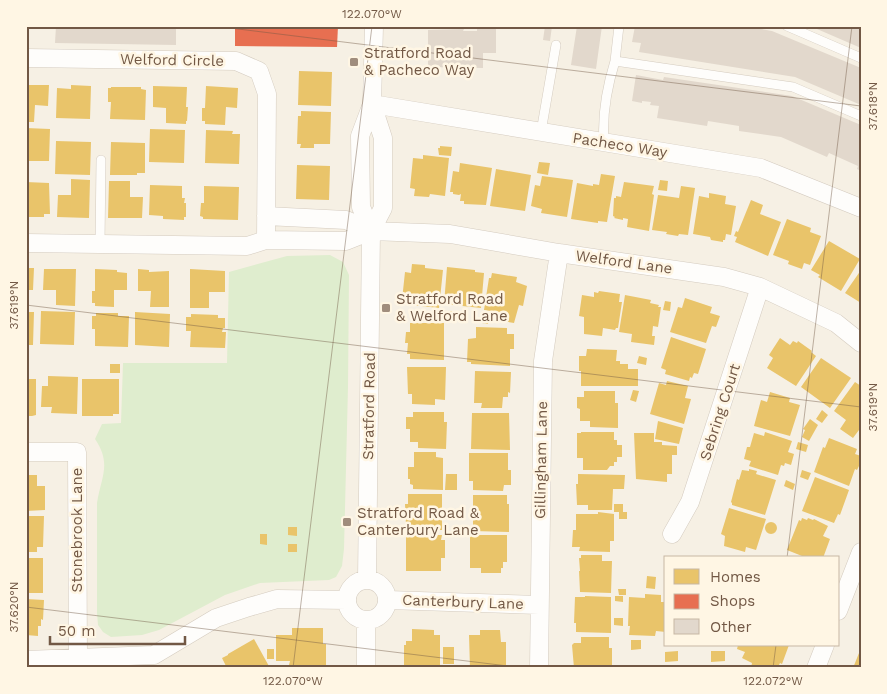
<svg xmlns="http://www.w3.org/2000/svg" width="887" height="694" font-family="'Work Sans',sans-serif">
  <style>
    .green { fill: #dfedce }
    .homes { fill: #e9c46a }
    .shops { fill: #e76f51 }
    .building { fill: #e2d8cc }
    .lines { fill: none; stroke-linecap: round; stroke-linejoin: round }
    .lane-casing { stroke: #d4cbbf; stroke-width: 10 }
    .street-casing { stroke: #d4cbbf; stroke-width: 19 }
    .lane { stroke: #fefdfb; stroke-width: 9 }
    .street { stroke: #fefdfb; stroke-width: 18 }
    .ticks { fill: none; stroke: #725845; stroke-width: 1; stroke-opacity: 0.45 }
    .poi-dot { fill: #a08d7d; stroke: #fff6e4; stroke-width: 2 }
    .labels { text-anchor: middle; stroke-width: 5; stroke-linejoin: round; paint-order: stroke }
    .poi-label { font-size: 15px; fill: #725845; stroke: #fff6e4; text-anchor: start }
    .street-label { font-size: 15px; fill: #725845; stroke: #fff6e4 }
    .neatline { fill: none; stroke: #725845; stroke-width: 2 }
    .ticks-label { font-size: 12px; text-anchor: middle; fill: #725845 }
  </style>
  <rect width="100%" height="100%" fill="#f6f0e4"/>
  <path class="green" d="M330,255L343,262L349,275L348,387L344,549L342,566L336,577L329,580L260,583L225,595L159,630L142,635L111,637L103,632L98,625L97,613V503C101,477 112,464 95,439L102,424L121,423L123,363H227L229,272L287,256Z"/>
  <path class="homes" d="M299,71L332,72L331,106L298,105Z
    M26,85H49L48,106L35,105L34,122H26Z
    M71,85L91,86L90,119L56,118L57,88L71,89Z
    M153,86L187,87L186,107H188L187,121H186V124L166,123V108L153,107Z
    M206,86L238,88L237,108L226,107L225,125L205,124V121H202V108H205Z
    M111,87H141V89L146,90L145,120L110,119L111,102H108V88H111Z
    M301,111L331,112L330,144H314V148H300L301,144H297L298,116H301Z
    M26,128L50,129L49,161H26Z
    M150,129L185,130L184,163L149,162Z
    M206,130L233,131L232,134H240L239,164L205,163Z
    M56,141L91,142L90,175L55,174Z
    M111,142L145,143V173H137V175H110Z
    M440,146L452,147L451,156L439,155L438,148H440Z
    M423,155L449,158L445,196L430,194L429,197L414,196L415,189L410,188L413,158L423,159Z
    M539,162L550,163L548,175L537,173Z
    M460,163L492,168L486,205L464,204V201H460L461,194L459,195L453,194V192H450L453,171L459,172Z
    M297,165L330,166L329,200L296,199Z
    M496,169L531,175L525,211L490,206Z
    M601,174L615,176L607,222L598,221V223L571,219L577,183L593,186V184L599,185Z
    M542,176L573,180L567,217L541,213L542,209L531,206L535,185L540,186Z
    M71,179L90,180L89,218L57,217L58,195H71Z
    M660,180L668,181L667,191L658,190Z
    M109,181H130V197H143L142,218H108Z
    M26,182L49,183L50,214H44V217H26Z
    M624,182L654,186L652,194L654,195L649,231L627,227L628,219L623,218V220L614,218L615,217L613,216L614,198H616V196L621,197Z
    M150,185L182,186V198H185L184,203H186V217H184V220L163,219V216L149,215Z
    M204,186L239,187L238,220L203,219V217L200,216L201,203H204Z
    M681,186L695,188L688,235L679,234L678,236L666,234L667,232L652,230L658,195L679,198Z
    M709,193L726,196L725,204L736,206L731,235L726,234L725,240H723V242L711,240L710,237L693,234L699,196L709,198Z
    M751,200L763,205L760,214L781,222L768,256L735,242L737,237L734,236L736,231L738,232Z
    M787,219L811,228L810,232L821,236L810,265L804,263L802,269L788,264L789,261L773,255Z
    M829,241L860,259L841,291L818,277L820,275L811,270Z
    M412,264L425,265V268L443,270L439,308L412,305V301L402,300L405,272L411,273Z
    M447,267L475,270V272L484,273L481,308L444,304Z
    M26,268H34L33,290H26Z
    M44,269H76L75,306L56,305V290H43Z
    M95,269L117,270V272L127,273V290H114V307L95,306V303H92V291H95Z
    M138,269L149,270V272L169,271V307H150L151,291H138Z
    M190,269L225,271V292H209V308H190Z
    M861,270V303L845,293Z
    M492,273L517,277L516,282L527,286L523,306L519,305L514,323L497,320L498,312L484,310L489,278H491Z
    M599,291L620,294L619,302H622L618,328H616L615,330L603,328L602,336L584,334V317L579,316L582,295L594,297V292L598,293Z
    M625,295L651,300L650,303L659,305L658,307H661L658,327L653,326L652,336H655L654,345L631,342L632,334L619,332Z
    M685,298L712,307L710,313L720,316L716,327L712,326L706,343L670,332L678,307L682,308Z
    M665,301L671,302L670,311L663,310Z
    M41,311L75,312L74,345L40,344Z
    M443,311H452V319H442Z
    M26,312H34L33,345H26Z
    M135,312L170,314L169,347L135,345Z
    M96,313H118V316H129L128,347L95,346V329H92V316H96Z
    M191,314L218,315V318H225V328H223L222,332H226L225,348L190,347L191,331H186V317H191Z
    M483,316L489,317L488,324L482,323Z
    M410,323H444V360L410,359V354H407L408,343H405L406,332H410Z
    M476,327L507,328V334H514V349H510V366L471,364V362H467L468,339L476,338Z
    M671,337L706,349L698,374L694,373L692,378L690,377L689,381L665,374L666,370L661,368Z
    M780,338L790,345L793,341L797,343L798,341L812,351L811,352L816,356L796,386L767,368L773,358L769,355Z
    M587,349L617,350L616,361H620V364H628V369H638V386H581V371H579V356H586Z
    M639,356L647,358L646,365L637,363Z
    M821,358L851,378L830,408L801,387Z
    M110,364H120V373H110Z
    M407,367H446L445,400L435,399V405L412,404V394H408Z
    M475,371L511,372L510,393L508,392V397H503L502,408H481L482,403H474Z
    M48,376L78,377L77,414L51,413L52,407H41L42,386H48Z
    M26,379H36V415L32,416H26Z
    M82,379H119V414H113V416H82Z
    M667,381L688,386L685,398L691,399L684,424L650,414L659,383L666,385Z
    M855,382L861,386V431L859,430L853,438L840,429L846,420L834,411Z
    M633,390L639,391L636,402L630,400Z
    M584,391H615V403H618V428L590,427V421H580V409L577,408V397H584Z
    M770,392L790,398L789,402L800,405L790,436L754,426L761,400L767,402Z
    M822,410L828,415L822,423L816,419Z
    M413,412H444V422H447L446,449L418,448V442H410V429H406V417H413Z
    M472,413H509L510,450L471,449Z
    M810,419L818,425L809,441L802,437L805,430L803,429Z
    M658,421L683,428L679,444L655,439Z
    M581,432H614V440H617V445H622V457H617V462H614V466H610L607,470H583V458H577V433H581Z
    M765,432L792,441L788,452L794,454L791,465L785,463L784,466L781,465L778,475L749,466L751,461L744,459L747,447H750L754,433L764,436Z
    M634,433H654V442H662V445L677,446V455H672V474H667V482L636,479Z
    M829,438L857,449L855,454L861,456V462L857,470L855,469L849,486L814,472L823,447L825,448Z
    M798,442L808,445L806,452L796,449Z
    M414,452H436V457L443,458V490L413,489V485L410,484V479H408V467H414Z
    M469,453H508V470H511V485H504L503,491L473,490V481H469Z
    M749,469L757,471L756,474L776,480L765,515L732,505V503L731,502L737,479L739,480L742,470L749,471Z
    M802,470L811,473L808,480L800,477Z
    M446,474H457V490H445Z
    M578,474L625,475L624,489H613L612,510H588V505H577L576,484H578Z
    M26,475H37V486H45V510L26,511Z
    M815,477L849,490L840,515L838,514L834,523L802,511Z
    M786,480L795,484L793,490L784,486Z
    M408,494H442V530H417V525H406L405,504H408Z
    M473,495H507V504H509V532L473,531Z
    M614,504H623V512H627V519H619V512H614Z
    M729,508L766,519L756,550L746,547L745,552L724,546L725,536L721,534Z
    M598,512L614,514V541H610V552L579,551L580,547H572L573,530H576V514H598Z
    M26,516H44L43,547H37V552H26Z
    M802,518L807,520L808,518L813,520L814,519L828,526L823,536L830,539L823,558H807L787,550L799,520L801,521Z
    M765 528a6 6 0 1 1 12 0a6 6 0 1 1-12 0Z
    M288,527H297V536L288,535Z
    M260,534H267V545L260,544Z
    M406,535H442L441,540H445V558H441V571H406Z
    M470,535H507V562H503V568H501V573H481V568H470Z
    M288,544H297V552H288Z
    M581,555H602V561H612L611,593L580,592L579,571H580L579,558H581Z
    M26,558H43V593H26Z
    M647,576L656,577L655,589L646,588Z
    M618,589H626V595H619Z
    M645,594L661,595V602H666V632L656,631L655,636L629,635L630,626H628L629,597L645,598Z
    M585,596L611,597V633L576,632V623H574L575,597H585Z
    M615,596H623V602L615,601Z
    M26,599L44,600L43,620L41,619V626H38V636L26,635Z
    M614,618H623V626L614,625Z
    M292,628H323V644H326V665H289L290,661H276V635H292Z
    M412,629L434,630V635H440V667H404V645H406V641H412Z
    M480,630H500L501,642H506V667L470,668L469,635H480Z
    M581,637H609V648H612V668H574L572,645L574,643H581Z
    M254,639L270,668H227L222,658L228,655V654Z
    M631,640H641V649L631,650Z
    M738,645H789L782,664L780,663L778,667L773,665L772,668H751L752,663L742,658L745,652L737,649Z
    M443,647H454V664H443Z
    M861,648V668H853Z
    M267,649H274V659H267Z
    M678,651V661L665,662V652Z
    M711,651H725V661L711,662Z"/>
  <path class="shops" d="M235,26H338L337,47L235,46Z"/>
  <path class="building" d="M56,26H176V45L55,43Z
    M477,26H496V53H483V68L428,67V30L464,29L463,31H477Z
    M545,26H552L550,41L543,40Z
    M577,26H602L596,69L571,65Z
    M635,26H744L772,31L861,68V105L795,77L639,52L641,43L632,42Z
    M810,26H861V48Z
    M636,75L663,80L664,77L792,96L861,125V171L857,169L858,166L829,153L827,157L781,137L739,131V126L708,121L707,126L657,118L659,106L650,105L651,102L642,101V103L632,101Z"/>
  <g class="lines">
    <defs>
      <path id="lane" d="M619,26L615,61L793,87L861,116
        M787,26L861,58
        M541,132L556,45
        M604,142C602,115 607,87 615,61
        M100,244L101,160"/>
      <path id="street" d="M26,58L236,61L259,71L267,94L266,240
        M372,104L761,168L861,208
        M266,216L346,220L371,231L450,234L559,253L724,277L760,287L836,323L861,343
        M371,231L383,208V138L372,104
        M26,243L247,246L266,240L346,241L371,231
        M26,452H77L78,659
        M672,534L690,502L760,287
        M367,580L371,231L361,207L360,136L372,104L374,26
        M347 600a20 20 0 1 1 40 0a20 20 0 1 1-40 0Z
        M388,600L539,605
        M838,611L861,552
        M26,660L154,655L216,618L249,607L277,599L347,600
        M366,668V620
        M539,668L543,361L559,253
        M816,668L825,645"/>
    </defs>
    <use href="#lane" class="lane-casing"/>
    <use href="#street" class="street-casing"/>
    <use href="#lane" class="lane"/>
    <use href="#street" class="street"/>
  </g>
  <path class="ticks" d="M214,26L861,106M26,305L861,407M787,558L852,26M26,607L524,668M293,668L372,26M773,668L776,645"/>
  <g class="poi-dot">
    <rect x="349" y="57" width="10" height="10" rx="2.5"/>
    <rect x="381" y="303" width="10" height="10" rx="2.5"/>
    <rect x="342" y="517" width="10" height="10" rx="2.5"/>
  </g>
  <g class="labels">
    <g class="poi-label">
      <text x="364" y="58">Stratford Road<tspan x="364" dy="17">&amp; Pacheco Way</tspan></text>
      <text x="396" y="304">Stratford Road<tspan x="396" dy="17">&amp; Welford Lane</tspan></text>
      <text x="357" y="518">Stratford Road &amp;<tspan x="357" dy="17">Canterbury Lane</tspan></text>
    </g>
    <g class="street-label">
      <text transform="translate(172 60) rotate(1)" y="5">Welford Circle</text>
      <text transform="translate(620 145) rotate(9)" y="5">Pacheco Way</text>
      <text transform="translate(624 262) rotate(8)" y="5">Welford Lane</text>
      <text transform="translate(369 406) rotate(-89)" y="5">Stratford Road</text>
      <text transform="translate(720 412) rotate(-72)" y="5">Sebring Court</text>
      <text transform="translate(541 460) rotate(-89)" y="5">Gillingham Lane</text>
      <text transform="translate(77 530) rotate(-90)" y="5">Stonebrook Lane</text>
      <text transform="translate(463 602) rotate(2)" y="5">Canterbury Lane</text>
    </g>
  </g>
  <rect width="887" height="694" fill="none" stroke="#fff6e4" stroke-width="55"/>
  <rect x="664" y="556" width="175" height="90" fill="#fff6e4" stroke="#c7b7a4"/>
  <rect x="674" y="569" width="25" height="15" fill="#e9c46a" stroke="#c7b7a4"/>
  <text x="710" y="582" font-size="15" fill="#725845">Homes</text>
  <rect x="674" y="594" width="25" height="15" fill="#e76f51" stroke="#c7b7a4"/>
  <text x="710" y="606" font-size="15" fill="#725845">Shops</text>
  <rect x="674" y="619" width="25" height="15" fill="#e2d8cc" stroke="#c7b7a4"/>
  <text x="710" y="632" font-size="15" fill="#725845">Other</text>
  <path d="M50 636v8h135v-8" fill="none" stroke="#725845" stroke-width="2.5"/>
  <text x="58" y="636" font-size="15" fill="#725845" stroke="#fff6e4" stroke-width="4" paint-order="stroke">50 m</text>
  <rect x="28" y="28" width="832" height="638" class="neatline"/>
  <g class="ticks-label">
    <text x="372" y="18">122.070°W</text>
    <text transform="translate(873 106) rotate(-90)" y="4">37.618°N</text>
    <text transform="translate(14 305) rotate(-90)" y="4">37.619°N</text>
    <text transform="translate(873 407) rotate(-90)" y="4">37.619°N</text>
    <text transform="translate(14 607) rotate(-90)" y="4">37.620°N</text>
    <text x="293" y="685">122.070°W</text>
    <text x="773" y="685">122.072°W</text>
  </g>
</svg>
